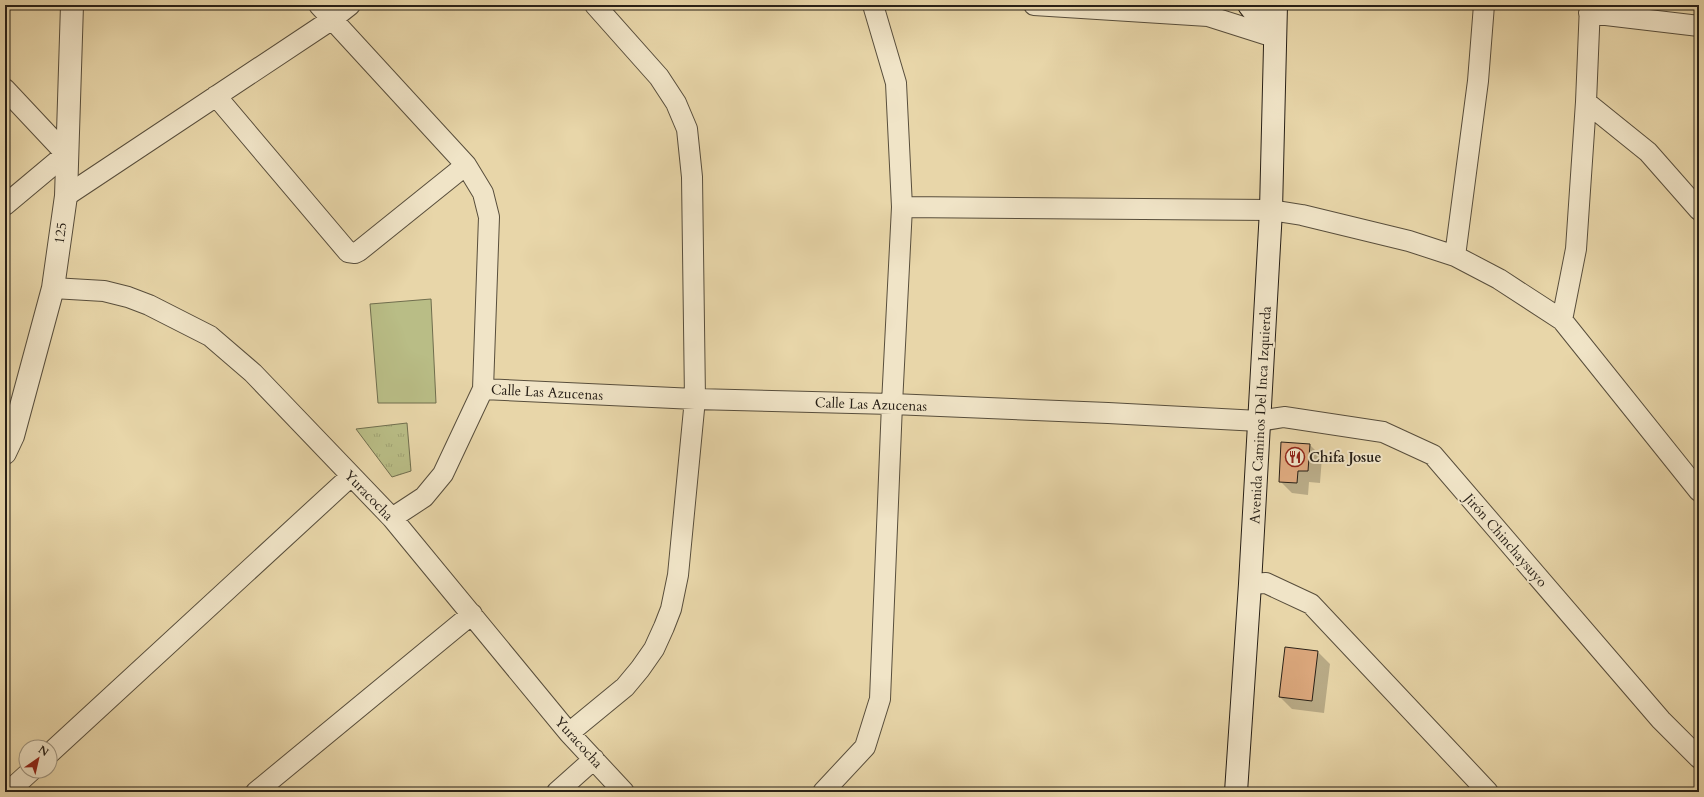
<svg xmlns="http://www.w3.org/2000/svg" width="1704" height="797" font-family="Cardo,serif">
  <style>
    .grass { fill: url(#grass-tufts); stroke: #706e4e }
    .park { fill: #b9bd86; stroke: #706e4e }
    .shadow { fill: #0003 }
    .building { fill: #dda97e; stroke: #282017 }
    .lines { fill: none; stroke-linecap: round; stroke-linejoin: round }
    .minor-casing { stroke: #584e3c; stroke-width: 22 }
    .tertiary-casing { stroke: #584e3c; stroke-width: 24 }
    .secondary-casing { stroke: #282017; stroke-width: 24 }
    .minor { stroke: #f0e4c7; stroke-width: 20 }
    .tertiary { stroke: #f0e4c7; stroke-width: 22 }
    .secondary { stroke: #f0e4c7; stroke-width: 22 }
    .labels { text-anchor: middle; stroke-width: 4; stroke-linejoin: round; paint-order: stroke }
    .street-label { font-size: 14px; fill: #282017; stroke: #f0e4c7 }
    .poi-label { font-size: 14px; font-weight: bold; fill: #282017; stroke: #f0e4c7; text-anchor: start }
  </style>
  <defs>
    <pattern id="grass-tufts" width="24" height="20" patternUnits="userSpaceOnUse"><rect width="24" height="20" fill="#b9bd86"/><path d="M3 7l-1-3M5 7V3M7 7l1-3M15 17l-1-3M17 17v-4M19 17l1-3" fill="none" stroke="#9fa273"/></pattern>
  </defs>
  <rect width="100%" height="100%" fill="#e8d6a9"/>
  <filter id="stains"><feTurbulence type="fractalNoise" baseFrequency=".005" numOctaves="4"/><feColorMatrix values="0 0 0 0 .2 0 0 0 0 .09 0 0 0 0 .02 0 0 0 .5 -.17"/></filter>
  <radialGradient id="worn" r=".72"><stop offset=".6" stop-color="#630" stop-opacity="0"/><stop offset="1" stop-color="#630" stop-opacity=".3"/></radialGradient>
  <path class="grass" d="M407,423L411,471L392,477L356,429Z"/>
  <path class="park" d="M431,299L436,403H378L370,304Z"/>
  <path class="shadow" d="M1310,445L1322,457L1320,483L1309,482L1308,495L1292,493L1280,481Z
    M1286,648L1318,652L1330,664L1324,713L1292,709L1280,697Z"/>
  <path class="building" d="M1281,442L1310,444L1308,471H1298L1297,483L1279,482Z
    M1285,647L1318,651L1312,701L1279,697Z"/>
  <g class="lines">
    <defs>
      <path id="minor" d="M319,5L466,165L483,193L489,217L483,389L443,474L424,497L392,518
        M1034,5L1208,16L1274,37
        M1589,13L1699,26
        M5,89L66,154L5,205
        M216,96L348,252L355,253L359,251L466,165
        M1586,102L1648,152L1699,210
        M66,196L331,20L350,5
        M902,207L1271,210L1302,215L1409,241L1455,256L1499,279L1562,320L1699,491
        M1455,256L1478,81L1484,5
        M53,288L104,291L128,297L149,305L210,336L253,373L392,518L569,733L624,792
        M1562,320L1576,249L1586,102L1590,5
        M483,389L695,399L892,404L1108,413L1259,421L1284,417L1383,432L1433,455L1661,720L1699,758
        M1250,584L1266,583L1311,604L1488,792
        M569,733L625,687L640,669L654,649L664,627L671,609L678,575L695,399L692,177L687,129L676,103L659,77L595,5
        M50,753L351,476
        M8,792L31,771
        M256,792L472,614
        M557,792L594,759
        M823,792L865,747L880,699L892,404L902,207L896,83L873,5"/>
      <path id="tertiary" d="M5,453L13,436L53,288L66,196L72,5"/>
      <path id="secondary" d="M1249,5L1274,37
        M1236,792L1250,584L1271,210L1276,5"/>
    </defs>
    <use href="#minor" class="minor-casing"/>
    <use href="#tertiary" class="tertiary-casing"/>
    <use href="#secondary" class="secondary-casing"/>
    <use href="#minor" class="minor"/>
    <use href="#tertiary" class="tertiary"/>
    <use href="#secondary" class="secondary"/>
  </g>
  <defs>
    <symbol id="restaurant-ring" viewBox="-11 -11 22 22"><circle r="9.5" fill="#f0e4c7" stroke="#8f2418" stroke-width="1.5"/><path d="M-5-6h1v4h1v-4h1v4h1v-4h1v5L-1.5 .5V6h-2V.5L-5-1ZM5-6V6H3V1.5H1.5Q1.5-4 5-6Z" fill="#8f2418"/></symbol>
  </defs>
  <g fill-rule="evenodd">
    <use href="#restaurant-ring" x="1284" y="446" width="22" height="22"/>
  </g>
  <g class="labels">
    <g class="street-label">
      <text transform="translate(60 233) rotate(-82)" y="5">125</text>
      <text transform="translate(547 392) rotate(3)" y="5">Calle Las Azucenas</text>
      <text transform="translate(871 404) rotate(2)" y="5">Calle Las Azucenas</text>
      <text transform="translate(1260 415) rotate(-87)" y="5">Avenida Caminos Del Inca Izquierda</text>
      <text transform="translate(369 495) rotate(46)" y="5">Yuracocha</text>
      <text transform="translate(1506 540) rotate(49)" y="5">Jirón Chinchaysuyo</text>
      <text transform="translate(579 742) rotate(48)" y="5">Yuracocha</text>
    </g>
    <g class="poi-label">
      <text x="1309" y="462">Chifa Josue</text>
    </g>
  </g>
  <rect width="1704" height="797" fill="none" stroke="#e8d6a9" stroke-width="20"/>
  <rect x="6" y="6" width="1692" height="785" fill="none" stroke="#282017" stroke-width="2"/>
  <rect x="10" y="10" width="1684" height="777" fill="none" stroke="#282017"/>
  <g transform="translate(38 759) rotate(34)"><circle r="19" fill="#f0e4c7" stroke="#a09681"/>
  <path d="M0-3L7 15L0 10L-7 15Z" fill="#8f2418"/>
  <text y="-6" font-size="11" font-weight="bold" text-anchor="middle" fill="#282017">N</text>
  </g>
  <rect width="100%" height="100%" filter="url(#stains)"/>
  <rect width="100%" height="100%" fill="url(#worn)"/>
</svg>
